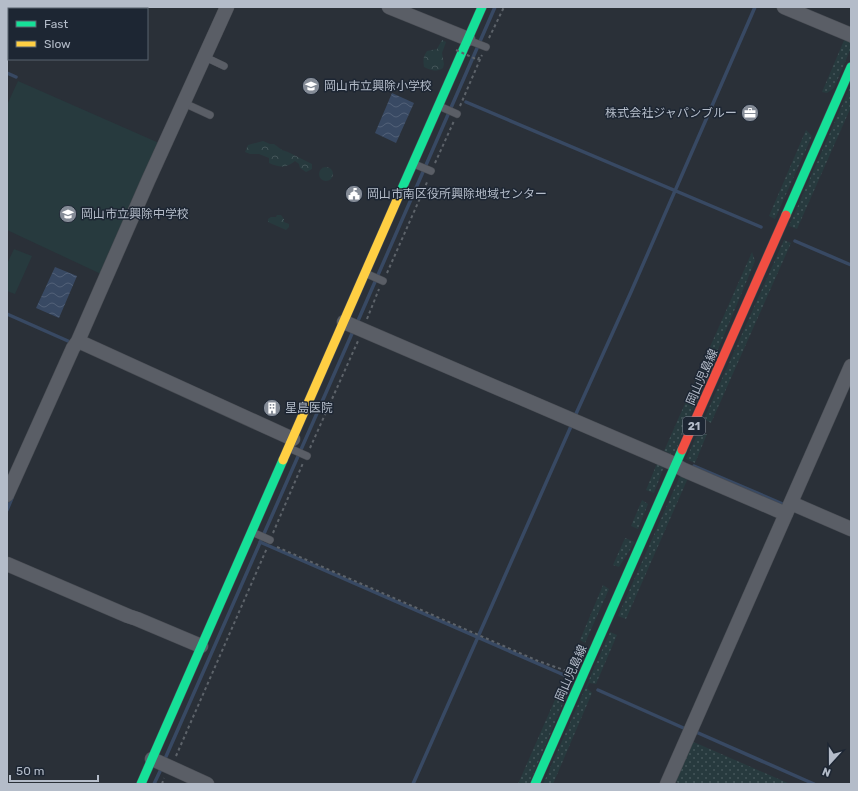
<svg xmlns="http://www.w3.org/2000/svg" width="858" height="791" font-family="Rubik,'Noto Sans JP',sans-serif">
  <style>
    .grass { fill: url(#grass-dots) }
    .forest { fill: url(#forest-crowns) }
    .garden { fill: #273a3e }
    .water { fill: url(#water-waves) }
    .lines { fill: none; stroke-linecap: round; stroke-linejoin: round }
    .stream { stroke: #384963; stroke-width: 3.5 }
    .lane-casing { stroke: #484c53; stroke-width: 8 }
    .street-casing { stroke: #484c53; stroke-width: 15 }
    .fast-casing { stroke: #484c53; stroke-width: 10 }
    .slow-casing { stroke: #484c53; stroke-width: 10 }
    .jam-casing { stroke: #484c53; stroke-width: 10 }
    .path { stroke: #5d636a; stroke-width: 2; stroke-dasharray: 3 3; stroke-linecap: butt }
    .lane { stroke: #5a5e66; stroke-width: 7 }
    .street { stroke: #5a5e66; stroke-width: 14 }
    .fast { stroke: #16e098; stroke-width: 9 }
    .slow { stroke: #ffcf43; stroke-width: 9 }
    .jam { stroke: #f24e42; stroke-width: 9 }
    .path-bridge { stroke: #5d636a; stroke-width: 2; stroke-dasharray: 3 3; stroke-linecap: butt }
    .labels { text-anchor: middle; stroke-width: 3; stroke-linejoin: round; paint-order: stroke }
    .shield { fill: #1d2633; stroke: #878f9c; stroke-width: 1 }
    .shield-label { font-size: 11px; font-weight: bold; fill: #b4bcc9 }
    .poi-label { font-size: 12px; fill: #b4bcc9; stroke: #1d2633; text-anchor: start }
    .street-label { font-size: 12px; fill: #b4bcc9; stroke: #1d2633 }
  </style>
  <defs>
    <pattern id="grass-dots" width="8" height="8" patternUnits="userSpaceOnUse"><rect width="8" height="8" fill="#273a3e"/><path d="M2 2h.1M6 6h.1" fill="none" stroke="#445559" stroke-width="1.8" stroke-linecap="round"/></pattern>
    <pattern id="forest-crowns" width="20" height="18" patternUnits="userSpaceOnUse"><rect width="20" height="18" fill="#273a3e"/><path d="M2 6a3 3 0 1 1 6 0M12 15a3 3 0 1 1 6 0" fill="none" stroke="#445559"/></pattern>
    <pattern id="water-waves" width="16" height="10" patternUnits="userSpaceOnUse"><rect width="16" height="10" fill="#384963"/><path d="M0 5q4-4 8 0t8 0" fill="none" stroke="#526178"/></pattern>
  </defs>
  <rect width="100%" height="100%" fill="#2a3038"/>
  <path class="grass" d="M845,38L851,41V48L834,88L827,93L822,92Z
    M851,85V107L797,229L789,226Z
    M806,130L812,136L775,219L769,216Z
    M784,240L791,243L711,423L704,419Z
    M752,252L755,261L674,455L664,451Z
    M703,434H707L695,463L686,459L696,437Z
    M658,461L665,464L654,493L646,490Z
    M680,476L688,478L626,619L618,616Z
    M642,500L648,504L638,529L631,526Z
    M625,538L635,542L619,567L613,565Z
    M603,585L609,589L585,643L580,640Z
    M610,632L617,635L596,684L589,683L587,688L592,693L553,784H543Z
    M572,661L577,671L529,784H518L564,679L570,681L573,676L567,673Z
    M690,742L696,743L790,784H681L673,781Z"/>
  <path class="forest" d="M442,40L446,42L442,53L444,64L443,68C436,72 432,71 424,67C423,60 423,57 427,51L437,49Z
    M263,141L270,144H274L282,150L288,152L312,164V169L306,172L300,168L299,164L295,161C285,169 279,167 269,163V158L259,154H250L245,152L248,145Z
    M319 174a7 7 0 1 1 14 0a7 7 0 1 1-14 0Z
    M277,215H281L284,219V222L289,224V227L286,230L268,222V219L271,217H276Z"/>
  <path class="garden" d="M7,7H29L28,9H9V51L7,55Z
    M18,81L159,143L101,274L7,230V105Z
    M14,249L32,256L15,294L7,291V264Z"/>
  <path class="water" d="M392,93L414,103L396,143L375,133Z
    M55,267L77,276L59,318L36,308Z"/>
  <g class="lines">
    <path class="stream" d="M7,73L16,77
      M466,102L761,227
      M795,241L851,265
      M7,314L68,341
      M357,323L495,7
      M573,416H575L631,292L755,7
      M694,466L785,505L786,504
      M7,510L12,498
      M260,542L564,675
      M598,690L688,730
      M696,732L814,784
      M164,761L354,329
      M154,784L162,767
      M413,784L572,424"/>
    <defs>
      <path id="lane" d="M38,9L39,7
        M468,40L486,47
        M205,57L224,66
        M184,103L210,115
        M439,106L457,114
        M414,164L431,171
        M365,273L383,281
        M289,448L307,456
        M252,532L270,540"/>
      <path id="street" d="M389,7L468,39
        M784,7L851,35
        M344,322L670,462L684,470L786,514
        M78,341L148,181L227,7
        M7,495L73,348L78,341L293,439
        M791,503L851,529
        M7,564L128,616L137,619L201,646
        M152,759L207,784
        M667,784L851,366"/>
      <path id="fast" d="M400,193L482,7
        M786,215L851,67
        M141,784L283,460
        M535,784L682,450"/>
      <path id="slow" d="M283,460L400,193"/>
      <path id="jam" d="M682,450L786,215"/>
    </defs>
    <use href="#lane" class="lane-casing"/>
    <use href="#street" class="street-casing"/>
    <use href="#fast" class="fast-casing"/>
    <use href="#slow" class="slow-casing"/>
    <use href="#jam" class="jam-casing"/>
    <path class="path" d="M489,38L504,7
      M478,60L480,55
      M460,106L482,55
      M435,163L454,121
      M387,273L428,180
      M367,319L379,289
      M310,448L358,341
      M273,533L303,463
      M277,547L538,661L567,671
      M176,756L267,548
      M162,784L164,778"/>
    <use href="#lane" class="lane"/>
    <use href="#street" class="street"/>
    <use href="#fast" class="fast"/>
    <use href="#slow" class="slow"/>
    <use href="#jam" class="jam"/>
    <path class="path-bridge" d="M456,50L478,60"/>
  </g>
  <defs>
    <symbol id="school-disc" viewBox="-11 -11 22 22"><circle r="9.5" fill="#848b96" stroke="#1d2633"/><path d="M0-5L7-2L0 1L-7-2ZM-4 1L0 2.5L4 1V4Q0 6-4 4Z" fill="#fff"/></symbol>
    <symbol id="office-disc" viewBox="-11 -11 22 22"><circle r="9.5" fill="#848b96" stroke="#1d2633"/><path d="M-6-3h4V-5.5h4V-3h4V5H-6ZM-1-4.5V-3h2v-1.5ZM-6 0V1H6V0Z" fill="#fff"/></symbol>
    <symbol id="civic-disc" viewBox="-11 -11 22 22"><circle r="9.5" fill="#848b96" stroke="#1d2633"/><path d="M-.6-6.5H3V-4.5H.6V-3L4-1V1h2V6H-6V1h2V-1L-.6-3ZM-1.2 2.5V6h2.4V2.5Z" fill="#fff"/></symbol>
    <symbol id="building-disc" viewBox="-11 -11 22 22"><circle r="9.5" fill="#848b96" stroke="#1d2633"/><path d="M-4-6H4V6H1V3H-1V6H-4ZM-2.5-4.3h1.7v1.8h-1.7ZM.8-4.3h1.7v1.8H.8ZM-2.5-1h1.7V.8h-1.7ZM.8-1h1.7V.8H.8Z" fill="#fff"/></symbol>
  </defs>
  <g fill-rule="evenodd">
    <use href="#school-disc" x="301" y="76" width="20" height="20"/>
    <use href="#office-disc" x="740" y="103" width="20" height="20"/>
    <use href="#civic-disc" x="344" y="184" width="20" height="20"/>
    <use href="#school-disc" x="58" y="204" width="20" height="20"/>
    <use href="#building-disc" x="262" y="398" width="20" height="20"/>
  </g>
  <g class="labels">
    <rect class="shield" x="683" y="417" width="22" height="18" rx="3"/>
    <g class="shield-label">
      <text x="694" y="430">21</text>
    </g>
    <g class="poi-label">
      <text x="324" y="90">岡山市立興除小学校</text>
      <text x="737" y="117" text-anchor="end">株式会社ジャパンブルー</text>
      <text x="367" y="198">岡山市南区役所興除地域センター</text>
      <text x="81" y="218">岡山市立興除中学校</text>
      <text x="285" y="412">星島医院</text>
    </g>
    <g class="street-label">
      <text transform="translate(702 377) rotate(-66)" y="4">岡山児島線</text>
      <text transform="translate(571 673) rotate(-66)" y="4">岡山児島線</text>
    </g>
  </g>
  <rect width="858" height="791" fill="none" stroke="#b4bcc9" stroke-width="16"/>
  <rect x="8" y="8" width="140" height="52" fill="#1d2633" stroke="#59626f"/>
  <rect x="16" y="21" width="20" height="6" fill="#16e098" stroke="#59626f"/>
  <text x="44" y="28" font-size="12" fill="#b4bcc9">Fast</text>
  <rect x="16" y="41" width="20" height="6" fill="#ffcf43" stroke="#59626f"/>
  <text x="44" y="48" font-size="12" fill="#b4bcc9">Slow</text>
  <g transform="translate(830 763) rotate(201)" stroke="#1d2633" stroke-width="3" paint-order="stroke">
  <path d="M0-3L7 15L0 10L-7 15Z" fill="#b4bcc9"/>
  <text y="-6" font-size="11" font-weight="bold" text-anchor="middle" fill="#b4bcc9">N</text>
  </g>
  <path d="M10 775v6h88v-6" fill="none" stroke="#b4bcc9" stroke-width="2"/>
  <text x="16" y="775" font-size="12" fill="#b4bcc9" stroke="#1d2633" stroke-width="3" paint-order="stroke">50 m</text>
</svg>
